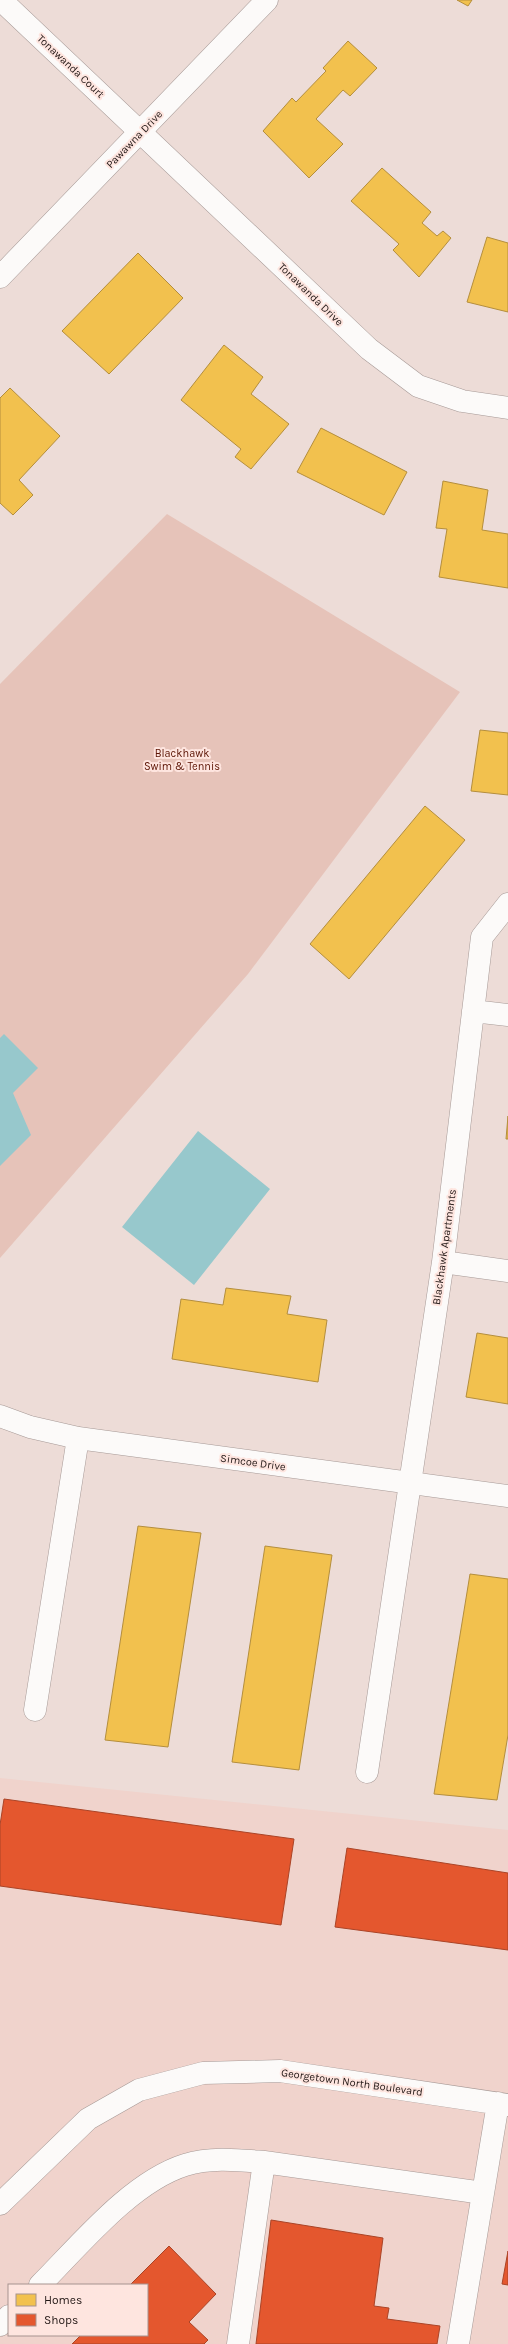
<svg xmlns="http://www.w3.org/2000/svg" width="508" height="2344" font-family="Karla,sans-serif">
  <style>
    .built { fill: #f0d3cc; fill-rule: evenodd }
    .green { fill: #e6c3b9 }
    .water { fill: #97c8cc }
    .homes { fill: #f2c14e; stroke: #b48e3d }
    .shops { fill: #e4572e; stroke: #aa4427 }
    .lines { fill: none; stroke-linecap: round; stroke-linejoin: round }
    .minor-casing { stroke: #a69996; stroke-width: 23 }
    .minor { stroke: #fcfaf9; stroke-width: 22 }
    .labels { text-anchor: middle; stroke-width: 4; stroke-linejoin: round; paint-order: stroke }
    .street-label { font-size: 11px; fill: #231816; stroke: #fee5df }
    .park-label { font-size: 11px; fill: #5a1202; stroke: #fee5df }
  </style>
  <rect width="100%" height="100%" fill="#eddcd7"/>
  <path class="built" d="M0,1778L508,1830V2344H0ZM9,2285H147V2335H9Z"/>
  <path class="green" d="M167,514L460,692L248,974L0,1258V684Z"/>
  <path class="water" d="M4,1034L38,1068L13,1093L31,1135L0,1166V1038Z
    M198,1131L270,1189L194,1285L122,1227Z"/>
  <path class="homes" d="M457,0H472L468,6Z
    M348,41L377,68L350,96L343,90L316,119L343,144L309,178L263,131L292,98L296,102L326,71L323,68Z
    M382,168L431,212L422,223L437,236L443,231L451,238L419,277L393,250L399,244L351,201Z
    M487,237L508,243V312L467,302Z
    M138,253L183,298L109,374L62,331Z
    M224,345L263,377L251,394L289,424L251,469L235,457L241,449L181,400Z
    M10,388L60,436L19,480L33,495L13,515L0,503V398Z
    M321,428L407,472L384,515L297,472Z
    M443,481L488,490L482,530L508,534V588L439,577L447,529L436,528Z
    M480,730L508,733V795L471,791Z
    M425,806L465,840L349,979L310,944Z
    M508,1116V1139H506Z
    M226,1288L291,1296L287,1314L327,1320L318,1382L172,1359L181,1299L223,1305Z
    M477,1333L508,1338V1404L466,1397Z
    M138,1526L201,1533L168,1747L105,1740Z
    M265,1546L332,1555L299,1770L232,1762Z
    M470,1574L508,1579V1735L497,1800L434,1794Z"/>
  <path class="shops" d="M4,1799L294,1839L281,1925L0,1886V1825Z
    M347,1848L508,1873V1950L335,1927Z
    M271,2220L383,2238L374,2306L389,2308L387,2319L440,2326L437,2344H256Z
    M169,2246L216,2294L189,2322L208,2340L204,2344H72L81,2335H147V2285H130Z
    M508,2251V2285L502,2284Z"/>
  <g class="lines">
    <defs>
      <path id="minor" d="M1,0L369,349L418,386L462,401L508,408
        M0,277L267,0
        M473,1011L508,1015
        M443,1262L508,1271
        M0,1416L30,1427L78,1438L508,1496
        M35,1710L78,1438
        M367,1772L443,1262L482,937L508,904
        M0,2204L88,2119L139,2090L203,2073L280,2071L508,2105
        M40,2285C80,2245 131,2182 185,2165C211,2157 238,2160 264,2162
        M0,2325L9,2316
        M238,2344L264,2162L483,2193
        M458,2344L498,2103"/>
    </defs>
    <use href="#minor" class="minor-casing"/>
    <use href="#minor" class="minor"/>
  </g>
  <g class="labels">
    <g class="street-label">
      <text transform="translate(71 66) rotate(43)" y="4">Tonawanda Court</text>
      <text transform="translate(134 139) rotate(-46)" y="4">Pawawna Drive</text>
      <text transform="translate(311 294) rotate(44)" y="4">Tonawanda Drive</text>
      <text transform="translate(444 1247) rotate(-82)" y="4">Blackhawk Apartments</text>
      <text transform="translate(253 1462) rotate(8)" y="4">Simcoe Drive</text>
      <text transform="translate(352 2082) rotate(8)" y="4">Georgetown North Boulevard</text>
    </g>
    <g class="park-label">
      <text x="182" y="757">Blackhawk<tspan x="182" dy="13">Swim &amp; Tennis</tspan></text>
    </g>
  </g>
  <rect x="8" y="2284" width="140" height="52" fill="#fee5df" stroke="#a6938f"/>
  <rect x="16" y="2294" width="20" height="12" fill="#f2c14e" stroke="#a6938f"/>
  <text x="44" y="2304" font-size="12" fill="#231816">Homes</text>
  <rect x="16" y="2314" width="20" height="12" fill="#e4572e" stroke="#a6938f"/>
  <text x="44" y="2324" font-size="12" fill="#231816">Shops</text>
</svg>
